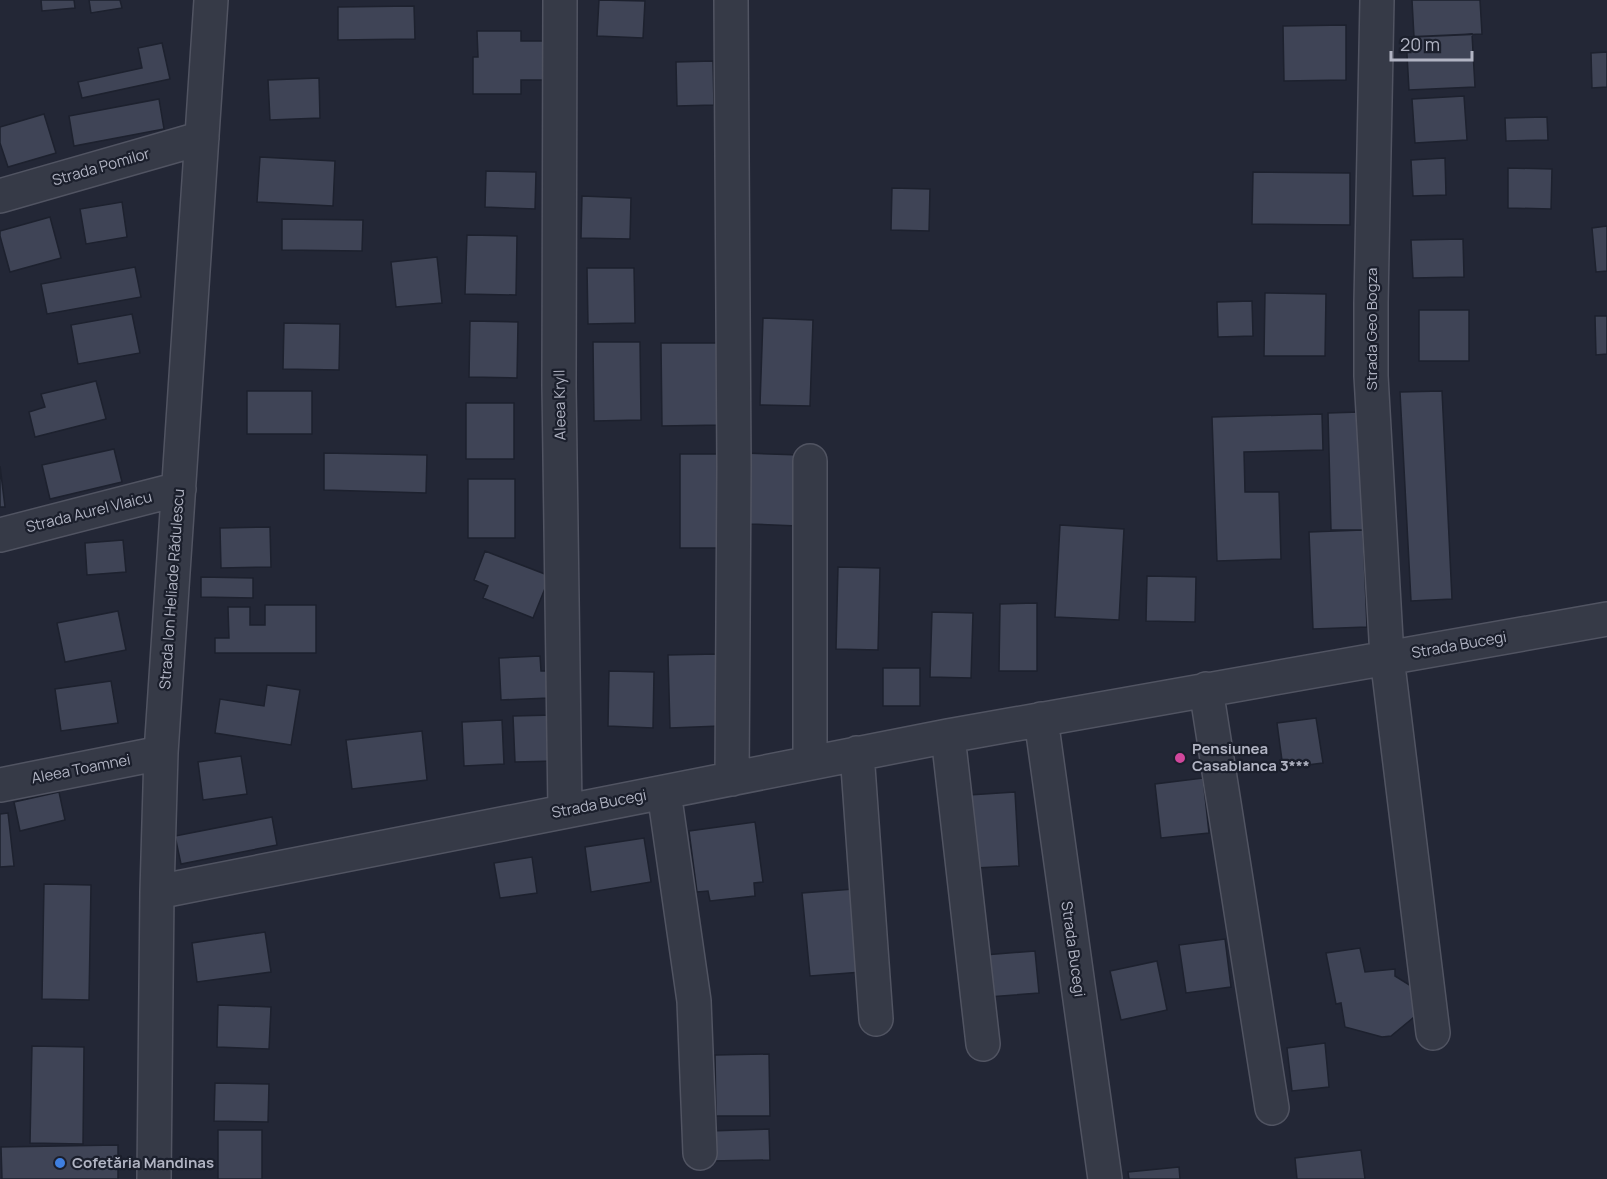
<svg xmlns="http://www.w3.org/2000/svg" width="1607" height="1179" font-family="Manrope,sans-serif">
  <style>
    .building { fill: #3f4456; stroke: #1d212e; stroke-width: 1.5 }
    .lines { fill: none; stroke-linecap: round; stroke-linejoin: round }
    .minor-casing { stroke: #515462; stroke-width: 36 }
    .minor { stroke: #363a47; stroke-width: 33 }
    .hotel-dot { fill: #d1479c; stroke: #1b1f2c; stroke-width: 2 }
    .shop-dot { fill: #3f7fe0; stroke: #1b1f2c; stroke-width: 2 }
    .labels { text-anchor: middle; stroke-width: 4.5; stroke-linejoin: round; paint-order: stroke }
    .street-label { font-size: 15px; fill: #b1b4c3; stroke: #1b1f2c }
    .poi-label { font-size: 15px; font-weight: bold; fill: #b1b4c3; stroke: #1b1f2c; text-anchor: start }
  </style>
  <rect width="100%" height="100%" fill="#232736"/>
  <path class="building" d="M41,0H74L75,8L42,11Z
    M89,0H120L122,8L91,13Z
    M599,0L645,1L643,38L597,36Z
    M1412,0H1480L1482,34L1414,37Z
    M414,6L415,39L338,40V7Z
    M1346,25V80L1284,81L1283,26Z
    M477,31H521V41H543L544,80H521V94H473V57H478Z
    M1472,34L1475,87L1409,90L1406,37Z
    M162,43L170,79L82,98L78,82L142,68L138,48Z
    M1607,52V87L1592,88L1591,53Z
    M713,61L714,105L677,106L676,62Z
    M319,78L320,118L270,120L268,80Z
    M1464,96L1467,140L1415,143L1412,99Z
    M159,99L164,129L74,146L69,116Z
    M44,114L56,153L8,167L0,143V127Z
    M1547,117L1548,140L1506,141L1505,118Z
    M260,157L335,161L333,206L257,202Z
    M1445,158L1446,195L1413,196L1411,160Z
    M1508,168L1552,169L1551,209L1508,208Z
    M486,171L536,172L535,209L485,207Z
    M1253,172L1350,173V225L1252,224Z
    M892,188L930,189L929,231L891,230Z
    M582,196L631,198L630,239L581,238Z
    M122,202L127,237L86,244L80,209Z
    M50,217L61,258L10,272L0,236V231Z
    M282,219L363,220L362,251L282,250Z
    M1607,226V271L1596,272L1592,228Z
    M467,235L517,236L516,295L465,294Z
    M1463,239L1464,277L1413,278L1411,240Z
    M437,257L442,303L396,307L391,262Z
    M135,267L141,297L47,314L41,284Z
    M587,268H634L635,323L588,324Z
    M1265,293L1326,294L1325,356H1264Z
    M1252,301L1253,336L1218,337L1217,302Z
    M1419,310H1469V361H1419Z
    M132,314L140,353L78,364L71,325Z
    M1595,316H1607V354L1596,355Z
    M763,318L813,320L810,406L760,405Z
    M470,321L518,322L517,378L469,377Z
    M284,323L340,324L339,370L283,369Z
    M593,342H640L641,420L594,421Z
    M661,343H719L721,425L662,426Z
    M96,381L106,419L35,437L29,412L45,407L41,394Z
    M247,391H312V434H247Z
    M1442,391L1452,599L1411,601L1400,392Z
    M466,403H514V459H466Z
    M1360,412L1363,530H1331L1328,413Z
    M1322,414L1323,450L1244,452L1245,492H1279L1281,559L1217,561L1212,417Z
    M114,449L122,482L50,499L42,465Z
    M324,453L427,455L426,493L324,490Z
    M744,453L800,455L798,526L750,524Z
    M680,454H726L725,548H680Z
    M0,466L5,507H0Z
    M468,479H515V538H468Z
    M1060,525L1124,529L1119,620L1055,617Z
    M270,527L271,567L221,568L220,528Z
    M1363,530L1367,627L1313,629L1309,532Z
    M123,540L126,572L87,575L85,543Z
    M485,551L550,576L533,618L483,598L488,586L474,580Z
    M838,567L880,568L878,650L836,649Z
    M1147,576L1196,577L1195,622L1146,621Z
    M201,577L253,578V598L201,597Z
    M1037,603V671H999L1000,604Z
    M265,605H316V653H215V638H229L228,607H250V625H265Z
    M118,611L126,650L65,662L57,623Z
    M932,612L973,613L971,678L930,677Z
    M718,654L720,726L670,728L668,655Z
    M540,656L541,671H548L549,698L501,700L499,658Z
    M883,668H920V706H883Z
    M609,671L654,672L653,728L608,726Z
    M111,681L118,723L61,731L55,689Z
    M267,685L300,690L291,745L215,733L220,699L264,706Z
    M554,715L555,761L515,762L513,716Z
    M1316,718L1323,763L1283,768L1277,723Z
    M502,720L504,764L464,766L462,722Z
    M422,731L427,780L352,789L346,740Z
    M241,756L247,794L203,800L198,762Z
    M1203,778L1209,833L1161,838L1155,784Z
    M59,792L65,820L20,831L14,802Z
    M1015,792L1019,866L974,868L969,795Z
    M8,813L14,866L0,867V814Z
    M272,817L277,845L181,864L175,836Z
    M755,822L763,882L754,883L755,896L710,901L708,891L697,892L689,831Z
    M644,838L651,882L591,892L585,847Z
    M532,857L537,893L500,898L494,863Z
    M44,884L91,885L89,1000L42,999Z
    M854,889L862,972L810,976L802,893Z
    M265,932L271,972L197,982L192,943Z
    M1225,939L1231,987L1186,993L1179,945Z
    M1360,948L1365,972L1395,969V976L1424,994L1419,1013L1391,1036L1382,1037L1345,1027L1341,1003L1336,1004L1326,953Z
    M1035,951L1039,993L988,997L984,955Z
    M1157,961L1167,1010L1121,1020L1110,971Z
    M218,1005L271,1007L269,1049L217,1047Z
    M1325,1043L1329,1087L1292,1091L1287,1048Z
    M32,1046L84,1047L83,1144L30,1143Z
    M769,1054L770,1116H716L715,1055Z
    M215,1083L269,1084L268,1122L214,1121Z
    M769,1129L770,1160L710,1161L709,1131Z
    M218,1130H262V1179H218Z
    M118,1145V1179H2L1,1147Z
    M1361,1150L1365,1179H1297L1295,1158Z
    M1179,1167L1180,1179H1129L1128,1172Z"/>
  <g class="lines">
    <defs>
      <path id="minor" d="M560,0L559,386L565,811
        M731,0L734,466L732,779
        M1377,0L1371,303V376L1387,657L1433,1033
        M0,196L202,138
        M0,535L179,489
        M1206,689L1272,1108
        M1041,719L1105,1179
        M948,736L983,1044
        M857,753L876,1019
        M810,763V461
        M0,785L161,753
        M664,792L694,1001L700,1153
        M157,892L948,736L1607,619
        M154,1179L157,892L161,753L211,0"/>
    </defs>
    <use href="#minor" class="minor-casing"/>
    <use href="#minor" class="minor"/>
  </g>
  <circle class="hotel-dot" cx="1180" cy="758" r="6"/>
  <circle class="shop-dot" cx="60" cy="1163" r="6"/>
  <g class="labels">
    <g class="street-label">
      <text transform="translate(101 167) rotate(-16)" y="5">Strada Pomilor</text>
      <text transform="translate(1372 329) rotate(-90)" y="5">Strada Geo Bogza</text>
      <text transform="translate(560 405) rotate(-91)" y="5">Aleea Kryll</text>
      <text transform="translate(89 512) rotate(-14)" y="5">Strada Aurel Vlaicu</text>
      <text transform="translate(172 589) rotate(-86)" y="5">Strada Ion Heliade Rădulescu</text>
      <text transform="translate(1459 645) rotate(-10)" y="5">Strada Bucegi</text>
      <text transform="translate(81 769) rotate(-11)" y="5">Aleea Toamnei</text>
      <text transform="translate(599 804) rotate(-11)" y="5">Strada Bucegi</text>
      <text transform="translate(1073 949) rotate(82)" y="5">Strada Bucegi</text>
    </g>
    <g class="poi-label">
      <text x="1192" y="754">Pensiunea<tspan x="1192" dy="17">Casablanca 3***</tspan></text>
      <text x="72" y="1168">Cofetăria Mandinas</text>
    </g>
  </g>
  <path d="M1391 51v9h81v-9" fill="none" stroke="#b1b4c3" stroke-width="3"/>
  <text x="1400" y="51" font-size="18" fill="#b1b4c3" stroke="#1b1f2c" stroke-width="4.5" paint-order="stroke">20 m</text>
</svg>
